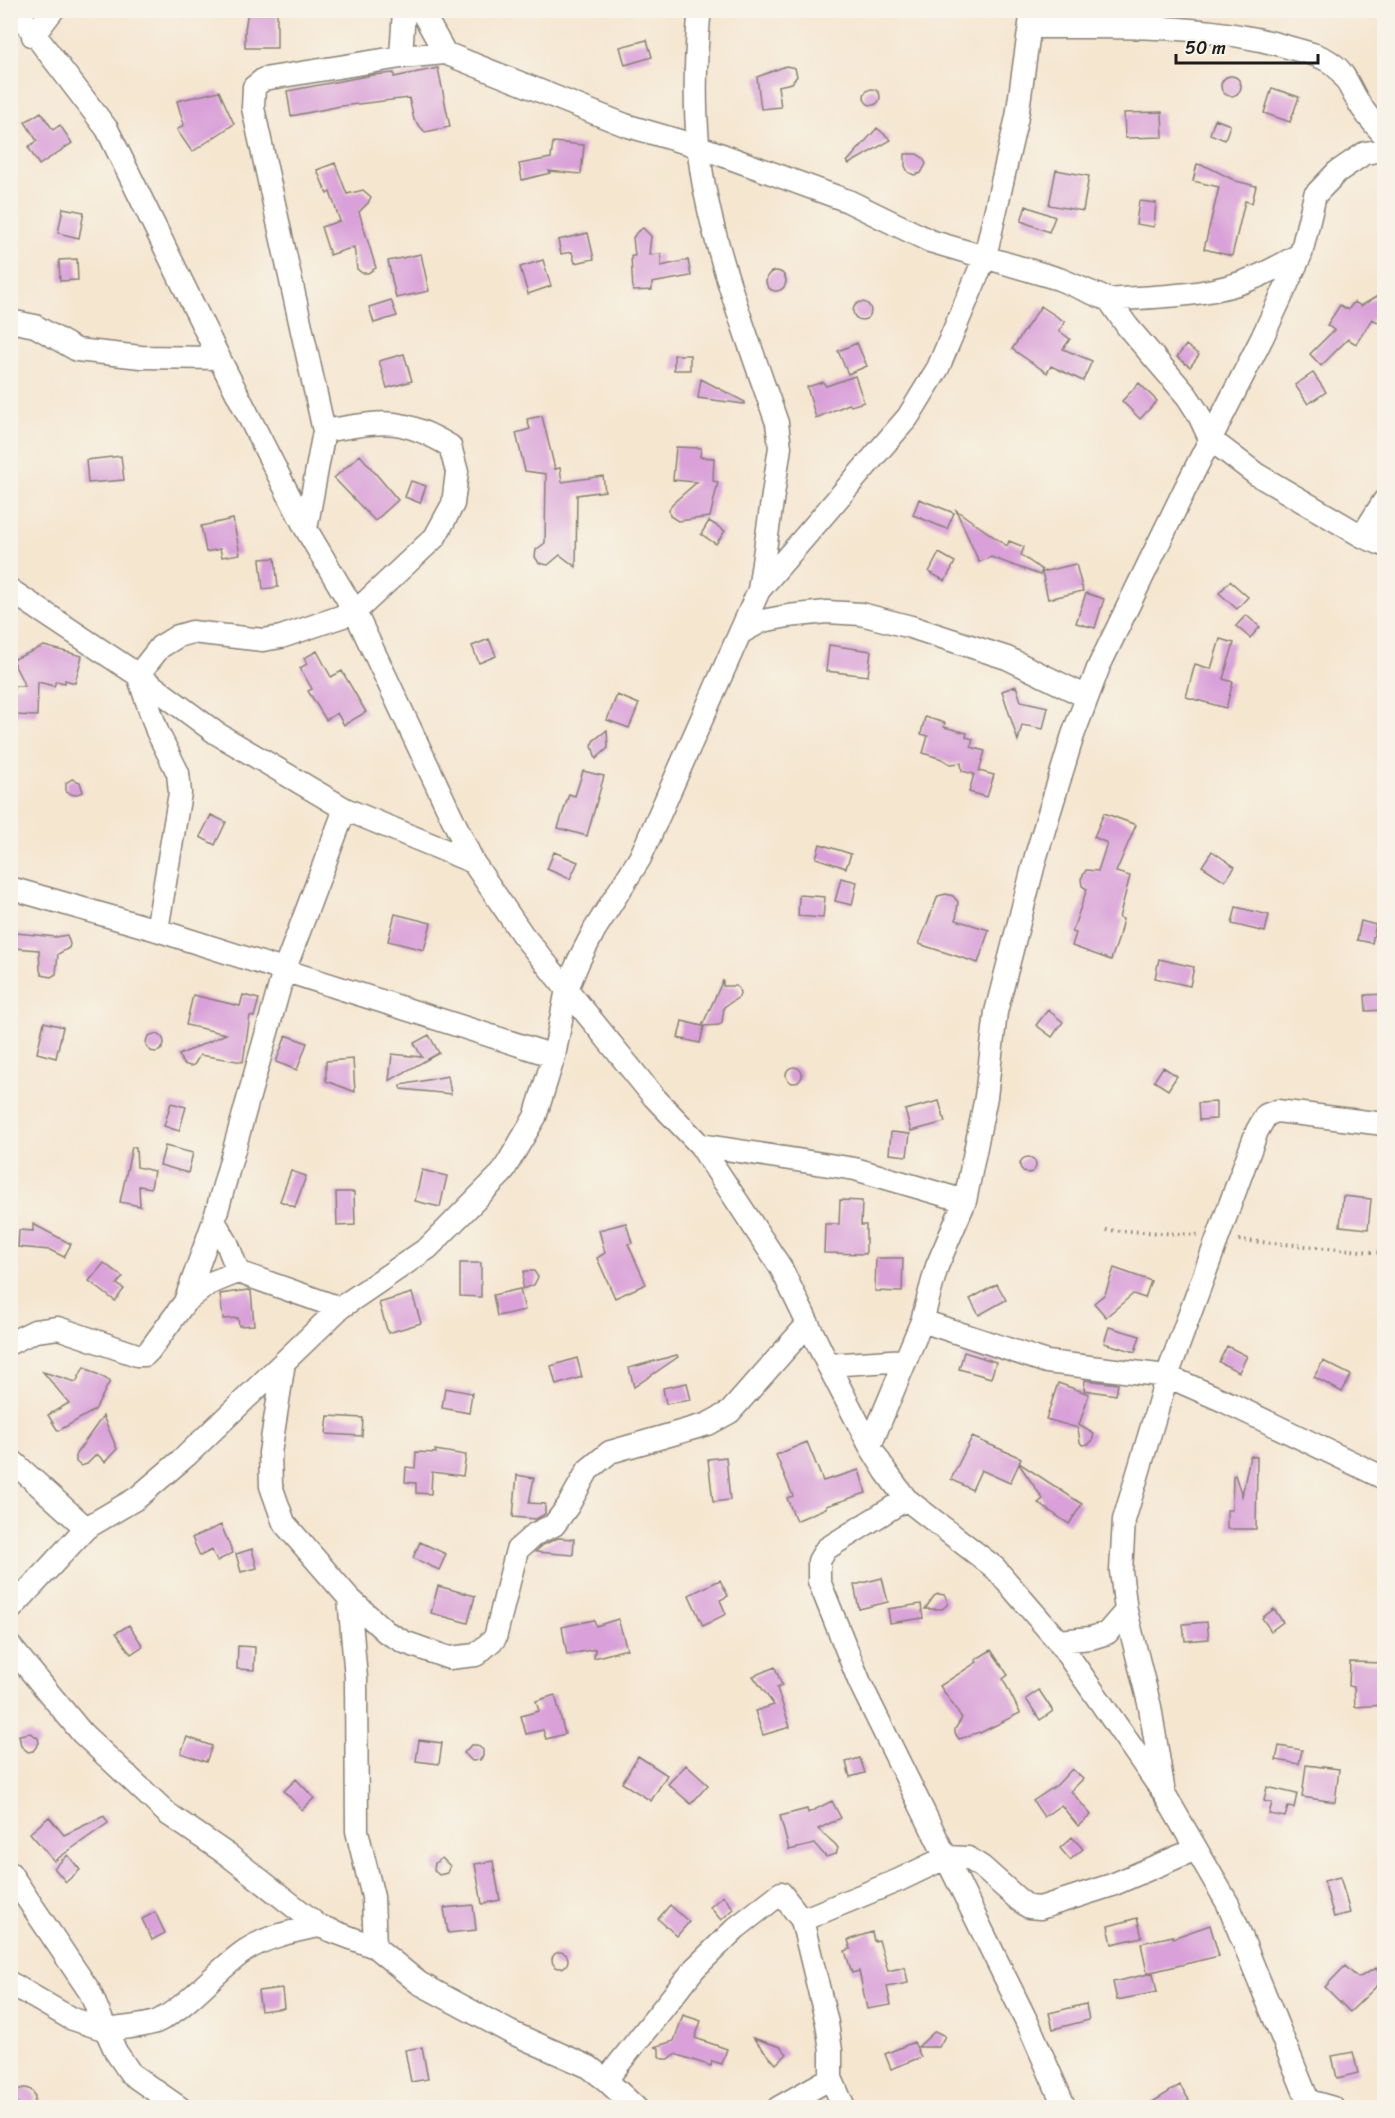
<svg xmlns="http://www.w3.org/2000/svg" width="1395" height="2118" font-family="Sriracha,sans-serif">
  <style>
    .building { fill: #d9a0d9 }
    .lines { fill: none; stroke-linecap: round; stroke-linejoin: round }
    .minor-casing { stroke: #888176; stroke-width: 25 }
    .path { stroke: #888176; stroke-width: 4; stroke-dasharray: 1.5 4.5; stroke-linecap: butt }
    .minor { stroke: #fff; stroke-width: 22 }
  </style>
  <rect width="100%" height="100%" fill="#f7f3e8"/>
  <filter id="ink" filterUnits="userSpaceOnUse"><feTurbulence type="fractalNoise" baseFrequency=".0167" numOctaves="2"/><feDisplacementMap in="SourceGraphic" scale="12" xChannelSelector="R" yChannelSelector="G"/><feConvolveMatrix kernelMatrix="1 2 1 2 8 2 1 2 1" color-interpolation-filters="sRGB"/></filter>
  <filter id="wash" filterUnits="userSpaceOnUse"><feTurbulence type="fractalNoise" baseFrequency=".008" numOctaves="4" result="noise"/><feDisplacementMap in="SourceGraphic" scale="24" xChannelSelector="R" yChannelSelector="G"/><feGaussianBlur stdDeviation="1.35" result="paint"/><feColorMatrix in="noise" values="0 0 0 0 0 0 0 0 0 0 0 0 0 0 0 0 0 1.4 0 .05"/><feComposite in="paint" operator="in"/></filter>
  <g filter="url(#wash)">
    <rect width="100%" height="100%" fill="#f5e6d0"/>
    <g id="blocks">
      <path class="building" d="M248,10H277V48H245V30Z
        M647,40L652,57L625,65L620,47Z
        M786,66L795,68L797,76L792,83L778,86L781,107L761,109L757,77Z
        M438,68L450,127L425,132L414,120L409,98L341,106L291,116L287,91L372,75L394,73V77Z
        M1221 86a10 10 0 1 1 20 0a10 10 0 1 1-20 0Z
        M1272,88L1299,97L1290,122L1264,113Z
        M864 97a8 8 0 1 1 16 0a8 8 0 1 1-16 0Z
        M219,91L234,124L192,152L177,130L184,125L177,101Z
        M41,112L53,130L60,125L72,143L39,165L28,147L37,141L25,122Z
        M1162,112L1163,137L1125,138L1124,113Z
        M1215,119L1230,125L1225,140L1210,134Z
        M877,128L891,140L849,164L847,162Z
        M553,142L584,145L581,174L549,171L550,173L522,180L519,164L551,158Z
        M905,154H917L923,158L926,164L921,173L914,175L908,172L905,166Z
        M335,163L347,194L363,190L371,197L368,203L359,212L376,268L368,273H362L357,269L354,247L330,255L321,227L340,221L330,192L327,194L317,170Z
        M1197,164L1208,167L1236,181L1256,186L1252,203L1245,201L1232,256L1204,249L1219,187L1193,181Z
        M1056,170L1089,176L1083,211L1049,205Z
        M1139,201L1156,203L1154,227L1136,224Z
        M1026,206L1055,217L1049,232L1021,221Z
        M63,208L84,212L79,238L58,233Z
        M643,228L651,236L649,255L661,254V266L688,260L691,276L652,283V290L633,291L631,256H635L633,238L636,233Z
        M588,233L594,259L575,263L572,252L561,254L558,240Z
        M421,254L429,291L396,298L388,261Z
        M77,259L78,280L60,281L59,260Z
        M543,260L551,286L528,294L520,267Z
        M766 281a10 10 0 1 1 20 0a10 10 0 1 1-20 0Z
        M1384,292V325L1372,319L1356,344L1348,339L1321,366L1310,354L1334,330L1327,325L1340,305L1348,310L1354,302L1361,306Z
        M391,300L397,316L374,323L369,307Z
        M853 311a9 9 0 1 1 18 0a9 9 0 1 1-18 0Z
        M1041,306L1065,322L1059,331L1070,339L1063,349L1092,361L1083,381L1051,366L1047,373L1012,349Z
        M857,343L867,366L848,374L838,351Z
        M1186,345L1199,355L1190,367L1177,357Z
        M404,354L412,381L387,388L379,361Z
        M674,355H690V370H674Z
        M1313,373L1326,392L1308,404L1295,385Z
        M855,376L864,402L851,406L849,404L816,418L807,387L823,382L826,386Z
        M701,379L745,402L744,404L698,398Z
        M1139,383L1157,401L1140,419L1122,401Z
        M542,416L555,469L560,468L562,482L603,476L605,491L577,495L576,567L560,555L548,565L539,563L535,557L536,550L545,543L546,474L525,471L516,433L530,429L527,419Z
        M676,447L701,448L700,457L714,458L713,481L718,482L710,517L678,521L670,516L669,510L672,504L697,482L673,480Z
        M360,455L398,500L375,521L334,478Z
        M121,456L124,480L88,483L86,460Z
        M411,481L426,486L420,503L405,497Z
        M919,499L954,513L947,529L913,515Z
        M956,510L1007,546L1009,541L1024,547L1021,555L1042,570L1040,575L991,557L979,562Z
        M233,519L240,554L222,557L220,549L206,552L201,526Z
        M709,521L725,531L716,544L701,534Z
        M939,553L955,562L945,581L929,572Z
        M275,558L278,587L263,589L260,559Z
        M1076,564L1083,591L1048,599L1042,572Z
        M1230,581L1248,597L1237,609L1219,593Z
        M1086,593L1104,599L1095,628L1076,623Z
        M1246,615L1260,627L1250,638L1236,626Z
        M489,639L496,656L479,663L472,646Z
        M1220,639L1234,643L1223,679L1233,682L1226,708L1186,697L1195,664L1211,669Z
        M829,645L871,651L868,676L826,671Z
        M44,646L82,656L75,683L65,680V683L56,681L54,686L38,682L37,716L13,715L14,686H25L12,660Z
        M317,651L331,677L342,671L366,712L344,725L337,713L326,720L308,691L312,689L300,668L307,664L304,658Z
        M1016,686L1021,701L1048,707L1043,729L1022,725L1018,741L1002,691Z
        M617,695L639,704L629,728L607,720Z
        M925,717L945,723L944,727L967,733L966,737L973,739L971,747L985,751L979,771L994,775L987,797L969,792L974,774L962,771L961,763L950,764L942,759L923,753L928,736L921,734Z
        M607,730L608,748L596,759L592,746L593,741Z
        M583,771L604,776L587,836L558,828L569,794L575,796Z
        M72,779L80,782L83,792L74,795L66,792V783Z
        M1104,813L1136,825L1116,872L1130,876L1119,918L1123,919L1118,940L1111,960L1072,946L1076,933L1072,932L1087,889L1082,886L1081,879L1086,870L1098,871L1107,843L1094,837Z
        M211,815L226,822L215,845L200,837Z
        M820,844L851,854L846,868L816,858Z
        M1212,851L1235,867L1225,881L1202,866Z
        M554,852L578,862L570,879L547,869Z
        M841,878L857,882L852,905L835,901Z
        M946,894L953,896L958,902L956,920L989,930L978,963L919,944L938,896Z
        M799,895L825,897L823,918L798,916Z
        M1236,907L1269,915L1265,932L1232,924Z
        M395,914L431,923L424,950L388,941Z
        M1361,921L1376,925L1372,943L1357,940Z
        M16,933L56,937L67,935L70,944L69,948L58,954L56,974L51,977L42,975L40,970L39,950L14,948Z
        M1159,959L1194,967L1190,986L1155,978Z
        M723,980V986H736L739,989L740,993L739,997L724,1007L722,1023L719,1025L704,1026L700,1043L678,1038L682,1021L702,1026Z
        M1384,994V1010L1366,1011L1365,995Z
        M193,995L240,1006L243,995L259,999L254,1017L250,1016L243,1062L200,1055L194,1065L190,1066L183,1064L179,1055L226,1034L186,1025Z
        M1048,1010L1063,1022L1052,1037L1036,1025Z
        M44,1022L63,1027L56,1058L37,1053Z
        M146 1043a9 9 0 1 1 18 0a9 9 0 1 1-18 0Z
        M286,1035L307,1043L297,1070L276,1062Z
        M429,1035L439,1053L389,1081L392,1054L422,1057L414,1043Z
        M353,1059L355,1092L326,1081V1061Z
        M1163,1067L1177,1076L1168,1090L1154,1081Z
        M786 1075a8 8 0 1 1 16 0a8 8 0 1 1-16 0Z
        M448,1076L451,1094L401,1089V1085Z
        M939,1101L945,1122L911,1131L905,1110Z
        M1216,1102V1119L1199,1120L1198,1103Z
        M171,1103L186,1107L179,1131L164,1126Z
        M891,1132L910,1134L907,1156L889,1154Z
        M165,1146L193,1153L188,1173L160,1165Z
        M132,1147H136L137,1167L154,1171L151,1188L139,1186L140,1206L120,1202Z
        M1020 1165a8 8 0 1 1 16 0a8 8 0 1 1-16 0Z
        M422,1170L447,1176L440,1207L415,1201Z
        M291,1171L306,1176L295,1207L280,1201Z
        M336,1192H354L355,1225L337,1226Z
        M1343,1196L1371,1199L1368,1229L1340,1226Z
        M840,1200L862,1201L861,1225H866V1254L824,1253L825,1224H839Z
        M626,1223L632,1243L628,1244L646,1284L615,1298L597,1258L605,1253L599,1230Z
        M33,1224L71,1244L64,1257L50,1250L18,1247L19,1230L33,1231Z
        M876,1258H903L902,1292L875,1291Z
        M104,1263L123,1277L117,1284L124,1289L115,1301L89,1281Z
        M460,1263H481V1297L460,1296Z
        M1114,1268L1151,1281L1145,1298L1133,1294L1106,1317L1094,1303L1105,1294Z
        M524,1271H534L538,1277L534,1285L522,1289Z
        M997,1284L1006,1300L979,1315L970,1299Z
        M520,1289L525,1310L497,1316L493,1295Z
        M248,1290L251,1291L254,1325L239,1326L238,1318L223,1319L220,1294Z
        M412,1293L421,1323L388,1333L379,1303Z
        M1109,1327L1140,1336L1135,1352L1104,1343Z
        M1227,1346L1247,1356L1239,1372L1219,1362Z
        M964,1352L996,1362L991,1378L959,1369Z
        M677,1355L678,1357L634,1387L629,1368Z
        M577,1358L582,1377L556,1385L551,1366Z
        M1323,1361L1351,1375L1342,1392L1314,1377Z
        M84,1367L110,1381L95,1410L58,1431L48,1415L69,1403L43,1372L76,1382Z
        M1085,1380L1118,1384L1116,1395L1084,1390Z
        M687,1383L691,1400L666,1404L663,1388Z
        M1058,1383L1089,1394L1079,1425L1094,1434L1092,1441L1089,1444L1082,1445L1080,1442L1078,1428L1046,1419Z
        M445,1388L472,1393L469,1413L442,1408Z
        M103,1416L117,1449L105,1462L97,1454L87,1464L81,1466L76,1462V1454Z
        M328,1416L363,1418L362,1436L326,1434Z
        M972,1437L1021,1458L1019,1463L1082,1504L1069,1524L1038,1503L1043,1499L1019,1464L1010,1483L981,1470L972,1490L951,1479Z
        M807,1442L823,1481L859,1470L866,1493L826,1506V1508L796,1521L787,1498L793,1496L776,1455Z
        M435,1450L466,1455L463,1476L432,1472L431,1494L416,1493V1483L405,1482L406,1467L415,1468L416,1452L436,1453Z
        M1250,1456L1257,1457L1256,1529H1227V1510H1232L1233,1476L1235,1475L1242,1496Z
        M726,1457L730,1500L713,1502L708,1459Z
        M517,1475L534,1478L529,1503L545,1504V1514L536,1519L513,1517Z
        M221,1525L233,1553L217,1561L212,1550L200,1556L192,1538Z
        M558,1538L574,1539L573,1555L535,1552L543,1545Z
        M420,1542L446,1554L439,1570L413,1558Z
        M252,1549L257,1568L241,1572L236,1554Z
        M882,1578L888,1602L859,1609L854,1585Z
        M720,1580L728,1596L720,1600L726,1614L703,1626L689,1595Z
        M438,1586L475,1596L468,1623L431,1613Z
        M938,1594L945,1595L948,1603L946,1606L942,1609H925L934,1596Z
        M921,1604L923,1618L890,1623L888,1609Z
        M1274,1609L1283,1622L1271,1631L1262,1618Z
        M618,1619L627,1649L594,1658L595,1649L567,1655L562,1627L594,1620L596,1626Z
        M1207,1622L1209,1639L1185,1641L1183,1624Z
        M129,1625L143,1646L131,1654L116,1633Z
        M238,1646L255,1647L254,1670L237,1669Z
        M991,1650L1008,1675L1003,1679L1020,1713L980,1733L979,1732L959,1739L955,1733V1729L962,1718L940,1686L977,1662L975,1660Z
        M1350,1662L1384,1663V1705L1355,1707L1354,1687L1349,1686Z
        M775,1667L782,1686L777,1688L790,1727L763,1735L755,1711L774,1705L753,1676Z
        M1039,1690L1053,1711L1040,1720L1026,1699Z
        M555,1695L565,1734L546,1739L543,1730L526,1734L521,1716L539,1711L536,1701Z
        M30,1733L38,1738L39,1743L33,1751L28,1752L21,1746L19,1735Z
        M187,1737L212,1746L206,1762L181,1753Z
        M419,1740L442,1743L439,1764L416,1761Z
        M471,1745H477L483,1750V1756L480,1760L472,1761L464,1753Z
        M1279,1746L1302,1750L1299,1764L1276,1760Z
        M638,1756L667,1775L651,1801L622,1783Z
        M860,1758L865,1773L850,1777L846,1762Z
        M686,1765L708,1785L691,1804L668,1784Z
        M1306,1765L1339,1769L1335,1802L1302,1797Z
        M1072,1769L1083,1779L1071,1791L1091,1815L1078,1826L1061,1805L1044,1817L1033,1801L1057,1785Z
        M296,1779L314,1798L302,1810L284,1791Z
        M1267,1787L1297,1794L1294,1808L1288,1807L1285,1817L1269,1814L1272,1803L1264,1801Z
        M832,1801L841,1818L818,1829L835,1844L838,1848L836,1854L826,1857L815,1844L789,1850L780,1816L807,1809L808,1813Z
        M104,1816L108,1823L54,1861L30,1833L49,1817L64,1835Z
        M1072,1837L1083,1849L1070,1860L1060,1848Z
        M68,1855L80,1870L66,1882L54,1868Z
        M442,1858L450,1866L447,1873L439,1875L434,1870L435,1863Z
        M493,1861L500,1900L482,1904L475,1864Z
        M1340,1877L1350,1913L1334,1917L1324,1881Z
        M723,1896L734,1909L721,1920L710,1907Z
        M473,1905L476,1930L448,1933L444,1908Z
        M670,1905L689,1922L677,1936L658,1919Z
        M155,1912L165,1933L152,1940L142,1919Z
        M1137,1918L1142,1937L1112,1944L1108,1926Z
        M1210,1925L1219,1956L1147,1973L1141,1943L1173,1936V1938Z
        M872,1932L874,1941L879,1940L888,1971L905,1967L908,1983L887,1987L891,2005L867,2009L859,1971L852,1973L845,1951L851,1949L848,1940Z
        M552 1960a8 8 0 1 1 16 0a8 8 0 1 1-16 0Z
        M1345,1966L1358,1978L1376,1968L1383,1980L1350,2012L1325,1987Z
        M1153,1973L1157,1992L1117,2000L1113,1982Z
        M282,1988L284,2008L261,2011L258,1991Z
        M1086,2004L1089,2020L1053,2029L1049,2013Z
        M683,2015L701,2021L695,2038L727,2049L722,2064L712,2061L711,2066L675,2054L669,2059H663L659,2056V2048L654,2047L674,2041Z
        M934,2032H937L945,2036L939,2047H918Z
        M753,2038L781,2047L787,2054L776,2064Z
        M914,2042L921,2057L891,2069L885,2054Z
        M422,2047L428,2079L411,2082L405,2050Z
        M1353,2052L1358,2073L1337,2078L1332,2056Z
        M1180,2085L1189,2100L1177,2108H1143Z
        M15 2098a10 10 0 1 1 20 0a10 10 0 1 1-20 0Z"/>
    </g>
  </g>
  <g filter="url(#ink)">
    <use href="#blocks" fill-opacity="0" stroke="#888176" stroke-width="1.5"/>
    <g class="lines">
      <defs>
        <path id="minor" d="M16,10L107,129L219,358L306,529L355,612L473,862L522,934L654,1097L700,1145L781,1268L828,1365L870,1446L886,1472L906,1499L995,1568L1058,1641L1165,1795L1228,1904L1311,2108
          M421,10L445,53
          M701,10L699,18C694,74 694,140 706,196C722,273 751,348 777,423L780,447L759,590
          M1031,27C1118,28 1207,22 1291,48C1305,52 1322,55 1334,65C1345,73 1351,91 1359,103C1366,115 1375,125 1384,135
          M33,36L53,10
          M401,57L404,10
          M1109,300C1158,296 1211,297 1256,277C1271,271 1286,262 1301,254
          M10,321L35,326L77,350L141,357L219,358
          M324,431L253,108L254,87L264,79L401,57L445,53L625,125L700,147L848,201L930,241L1059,279L1109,300L1127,326L1187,396L1198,413L1210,439L1256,474L1362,536L1384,545
          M1362,536L1384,501
          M10,590L138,675L216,733L345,809L473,862
          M740,633L762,621L788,616L827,612L861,614L911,627L1007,658L1087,697
          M10,888L157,930L554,1056
          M157,930L180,793L178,773L157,731L138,675L160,647L178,636L192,632L263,640L281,637L355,612L435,537L453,504L457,472L450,446C398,415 381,422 324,431L306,529
          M700,1145L855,1169L965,1201
          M185,1302L214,1221
          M340,1308L238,1272L227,1243L214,1221L284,971L345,809
          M922,1321L1047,1362L1167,1376L1224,1401L1384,1478
          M10,1343L35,1331L58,1328L137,1355H145L149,1351L185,1302L208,1284L238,1272
          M284,1362L270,1453L271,1486L284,1523L349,1598L386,1632L404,1642L449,1658L476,1655L495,1638L517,1550L535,1534L554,1525L568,1506L588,1470L610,1452L708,1424L730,1412L807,1325
          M828,1365L906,1360
          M870,1446L922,1321L937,1266L965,1201L986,1097L996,1012L1036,856L1073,735L1099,666L1185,489L1262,338L1301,254L1315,195L1337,172L1365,153L1384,150
          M10,1459L86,1528
          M906,1499L826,1549L819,1561V1581L860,1683L1030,2028L1065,2108
          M349,1598L356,1678L357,1831L373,1897L375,1947
          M10,1610L86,1528L137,1498L186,1456L340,1308L428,1248L502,1173L535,1117L554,1056L567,989L579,960L595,929L640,858L759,590L908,417L938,368L985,257L1017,117L1032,10
          M1058,1641L1091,1638L1107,1633L1126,1611
          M10,1646L82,1733L168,1814L228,1855L319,1926L375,1947L419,1983L510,2032L589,2067L606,2080L636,2108
          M1163,1787L1150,1707L1126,1611L1121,1571L1124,1520L1167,1376L1257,1131L1266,1115L1277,1111L1384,1124
          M10,1873L90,1992L106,2030C122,2027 147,2027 160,2020C192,2003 215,1971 246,1950C268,1936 294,1931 319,1926
          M802,1920L827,2023L831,2051V2078L844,2108
          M10,1983L70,2018L106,2030L116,2052L131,2074L180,2108
          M606,2080L695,1968L736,1928L781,1893L802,1920L899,1880L947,1857L968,1858L982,1867L1019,1900L1029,1907L1040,1908L1112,1885L1196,1849
          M1309,2101L1333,2108
          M778,2108L831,2078"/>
      </defs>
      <use href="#minor" class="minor-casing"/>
      <path class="path" d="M1106,1230L1199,1235
        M1239,1240L1384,1253"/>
      <use href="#minor" class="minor"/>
    </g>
  </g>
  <rect width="1395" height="2118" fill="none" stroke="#f7f3e8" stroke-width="36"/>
  <path d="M1176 54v9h142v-9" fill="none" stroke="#1c1c1c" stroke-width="3"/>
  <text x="1185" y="54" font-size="18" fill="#1c1c1c" stroke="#f7f3e8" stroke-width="4.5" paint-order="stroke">50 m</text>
</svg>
